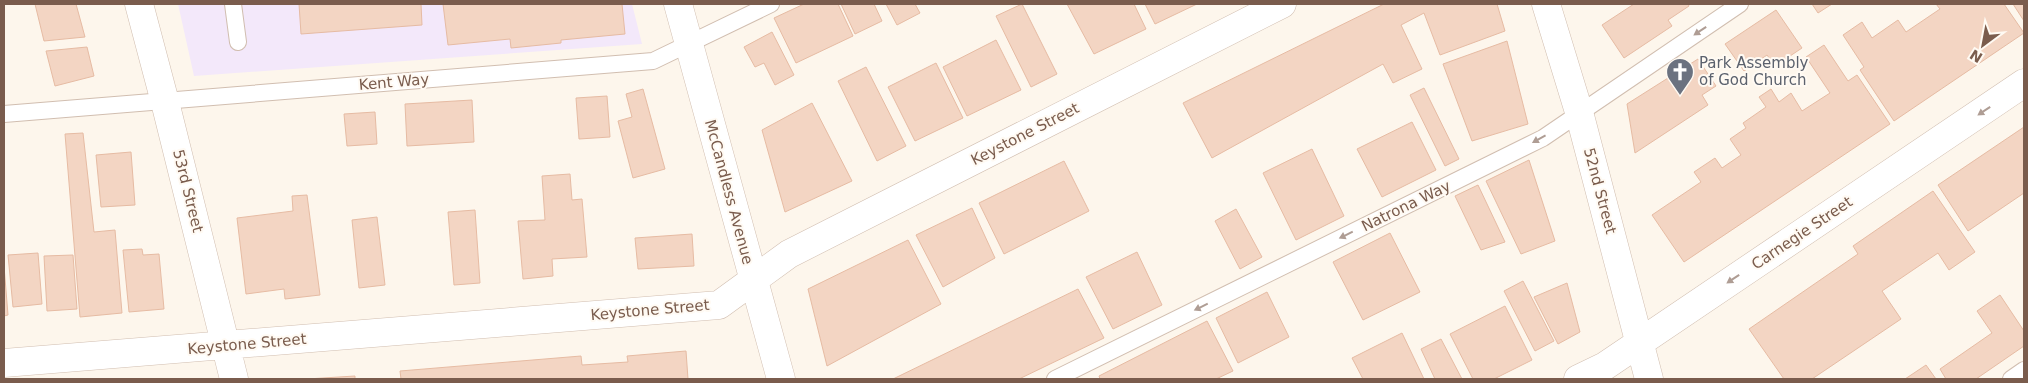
<svg xmlns="http://www.w3.org/2000/svg" width="2028" height="383" font-family="'DejaVu Sans',sans-serif">
  <style>
    .education { fill: #f3e8fa }
    .building { fill: #f3d5c3; stroke: #e6bba3 }
    .lines { fill: none; stroke-linecap: round; stroke-linejoin: round }
    .lane-casing { stroke: #d1beb0; stroke-width: 18 }
    .street-casing { stroke: #d1beb0; stroke-width: 29 }
    .lane { stroke: #fff; stroke-width: 16 }
    .street { stroke: #fff; stroke-width: 28 }
    .oneway { fill: #af9d94 }
    .labels { text-anchor: middle; stroke-width: 4; stroke-linejoin: round; paint-order: stroke }
    .worship-label { font-size: 15px; fill: #5b616d; stroke: #fffaf3; text-anchor: start }
    .street-label { font-size: 15px; fill: #7a5c4d; stroke: #fffaf3 }
  </style>
  <rect width="100%" height="100%" fill="#fdf6ec"/>
  <path class="education" d="M178,4H632L642,44L194,76Z"/>
  <path class="building" d="M35,4H76L85,37L44,41Z
    M299,4H421L422,25L301,34Z
    M443,4H622L625,34L561,40V43L511,48L510,39L448,45Z
    M804,4H838L853,36L796,63L774,18Z
    M841,4H874L882,21L855,34Z
    M886,4H915L920,13L897,25Z
    M1022,4L1057,74L1031,87L996,16Z
    M1067,4H1134L1146,29L1094,54Z
    M1145,4H1197L1155,24Z
    M1384,4H1497L1505,31L1440,55L1424,13L1401,25L1422,69L1393,83L1383,64L1212,158L1183,103Z
    M1634,4H1688L1689,6L1668,20L1672,26L1624,58L1602,25Z
    M1812,4H1832L1818,13Z
    M1936,4H2004L2024,33L1894,121L1860,70L1864,67L1843,35L1862,22L1872,38L1898,20L1906,32L1940,9Z
    M2013,4H2024V21Z
    M1776,10L1802,48L1775,66L1767,55L1744,71L1725,44Z
    M772,32L794,75L775,85L764,63L755,67L744,47Z
    M996,40L1021,90L967,116L943,67Z
    M1507,41L1528,124L1472,141L1443,64Z
    M1824,45L1848,81L1857,75L1890,124L1684,262L1652,215L1701,182L1694,172L1715,158L1722,168L1741,155L1730,139L1746,128L1743,123L1766,107L1759,97L1771,89L1779,102L1791,93L1802,111L1830,93L1806,57Z
    M87,47L94,76L55,86L46,51Z
    M1698,59L1716,86L1702,95L1708,105L1635,153L1627,104Z
    M936,63L963,118L915,141L888,87Z
    M866,67L906,146L877,161L838,81Z
    M1424,88L1459,159L1445,166L1410,95Z
    M643,89L665,169L633,178L618,121L632,117L626,94Z
    M607,96L610,137L579,139L576,98Z
    M472,100L474,142L407,146L405,104Z
    M812,103L852,181L785,212L762,130Z
    M375,112L377,144L347,146L344,114Z
    M1412,122L1436,170L1382,197L1357,149Z
    M2024,127V193L1968,231L1938,185Z
    M83,133L94,232L115,230L122,313L80,317L65,134Z
    M1312,149L1344,216L1296,240L1263,173Z
    M131,152L135,205L101,207L96,155Z
    M1529,160L1555,241L1521,254L1486,181Z
    M1064,161L1089,211L1004,254L979,203Z
    M570,174L572,200L582,199L587,257L552,259L553,276L523,279L518,221L545,220L542,176Z
    M1478,185L1505,242L1481,250L1455,196Z
    M1933,191L1975,252L1949,270L1938,253L1882,291L1901,319L1812,379H1784L1749,329L1858,254L1853,246Z
    M307,195L320,295L285,299L284,289L246,294L237,218L293,211L292,196Z
    M972,208L995,258L943,287L916,235Z
    M1236,209L1262,257L1240,269L1215,221Z
    M475,210L480,283L454,285L448,212Z
    M377,217L385,285L359,288L352,220Z
    M1390,233L1420,292L1363,320L1333,262Z
    M692,234L694,266L638,269L635,238Z
    M908,240L941,304L827,366L808,289Z
    M142,249L143,255L159,254L164,309L129,312L123,250Z
    M1137,252L1162,305L1113,329L1086,277Z
    M38,253L42,304L13,307L8,255Z
    M73,255L77,309L47,311L44,256Z
    M4,266L8,315L4,316Z
    M1523,281L1554,341L1535,351L1504,291Z
    M1567,283L1580,332L1558,344L1534,297Z
    M1078,289L1104,338L1019,379H893Z
    M1267,292L1289,337L1238,363L1216,318Z
    M2000,295L2024,331V346L1976,379H1946L1940,369L1992,333L1977,311Z
    M1505,306L1532,360L1494,379H1473L1450,334Z
    M1207,321L1233,371L1216,379H1100L1099,376Z
    M1402,333L1424,379H1363L1352,358Z
    M1441,339L1462,379H1435L1421,349Z
    M686,351L688,379H401L400,371L581,356L582,365L628,362L627,356Z
    M1926,365L1936,379H1905Z
    M355,376V379H307Z"/>
  <g class="lines">
    <defs>
      <path id="lane" d="M233,4L238,42
        M4,114L653,61L771,4
        M1055,379L1543,138L1740,4
        M2011,379L2024,370"/>
      <path id="street" d="M139,4L165,102L234,379
        M678,4L781,379
        M1546,4L1579,112L1649,379
        M4,363L719,305L789,254L1282,4
        M1578,379L1605,366L2024,83"/>
    </defs>
    <use href="#lane" class="lane-casing"/>
    <use href="#street" class="street-casing"/>
    <use href="#lane" class="lane"/>
    <use href="#street" class="street"/>
  </g>
  <defs><path id="oneway-solid" d="M-6-.8H1V-3.2L6.5 0L1 3.2V.8H-6Z" transform="scale(1.25)"/></defs>
  <g class="oneway">
    <use href="#oneway-solid" transform="translate(1700 31) rotate(146)"/>
    <use href="#oneway-solid" transform="translate(1984 111) rotate(146)"/>
    <use href="#oneway-solid" transform="translate(1539 139) rotate(151)"/>
    <use href="#oneway-solid" transform="translate(1346 235) rotate(154)"/>
    <use href="#oneway-solid" transform="translate(1733 279) rotate(146)"/>
    <use href="#oneway-solid" transform="translate(1201 307) rotate(154)"/>
  </g>
  <defs>
    <symbol id="church-pin" viewBox="-11 -11 22 30"><path d="M0 17L-7.5 6A9.5 9.5 0 1 1 7.5 6Z" fill="#6b7280" stroke="#fffaf3"/><path d="M-1.2-6h2.4v3.5h3.3v2.4h-3.3V6h-2.4V-.1h-3.3v-2.4h3.3Z" fill="#fff"/></symbol>
  </defs>
  <g fill-rule="evenodd">
    <use href="#church-pin" x="1664" y="56" width="32" height="43"/>
  </g>
  <g class="labels">
    <g class="worship-label">
      <text x="1699" y="68">Park Assembly<tspan x="1699" dy="17">of God Church</tspan></text>
    </g>
    <g class="street-label">
      <text transform="translate(394 82) rotate(-5)" y="5">Kent Way</text>
      <text transform="translate(1025 134) rotate(-27)" y="5">Keystone Street</text>
      <text transform="translate(188 191) rotate(76)" y="5">53rd Street</text>
      <text transform="translate(1600 191) rotate(75)" y="5">52nd Street</text>
      <text transform="translate(729 192) rotate(75)" y="5">McCandless Avenue</text>
      <text transform="translate(1406 206) rotate(-26)" y="5">Natrona Way</text>
      <text transform="translate(1802 233) rotate(-34)" y="5">Carnegie Street</text>
      <text transform="translate(650 310) rotate(-5)" y="5">Keystone Street</text>
      <text transform="translate(247 344) rotate(-5)" y="5">Keystone Street</text>
    </g>
  </g>
  <rect width="2028" height="383" fill="none" stroke="#7a5c4d" stroke-width="10"/>
  <g transform="translate(1983 45) rotate(212)" stroke="#fffaf3" stroke-width="4" paint-order="stroke">
  <path d="M0-4L9 19L0 12L-9 19Z" fill="#7a5c4d"/>
  <text y="-8" font-size="14" font-weight="bold" text-anchor="middle" fill="#7a5c4d">N</text>
  </g>
</svg>
